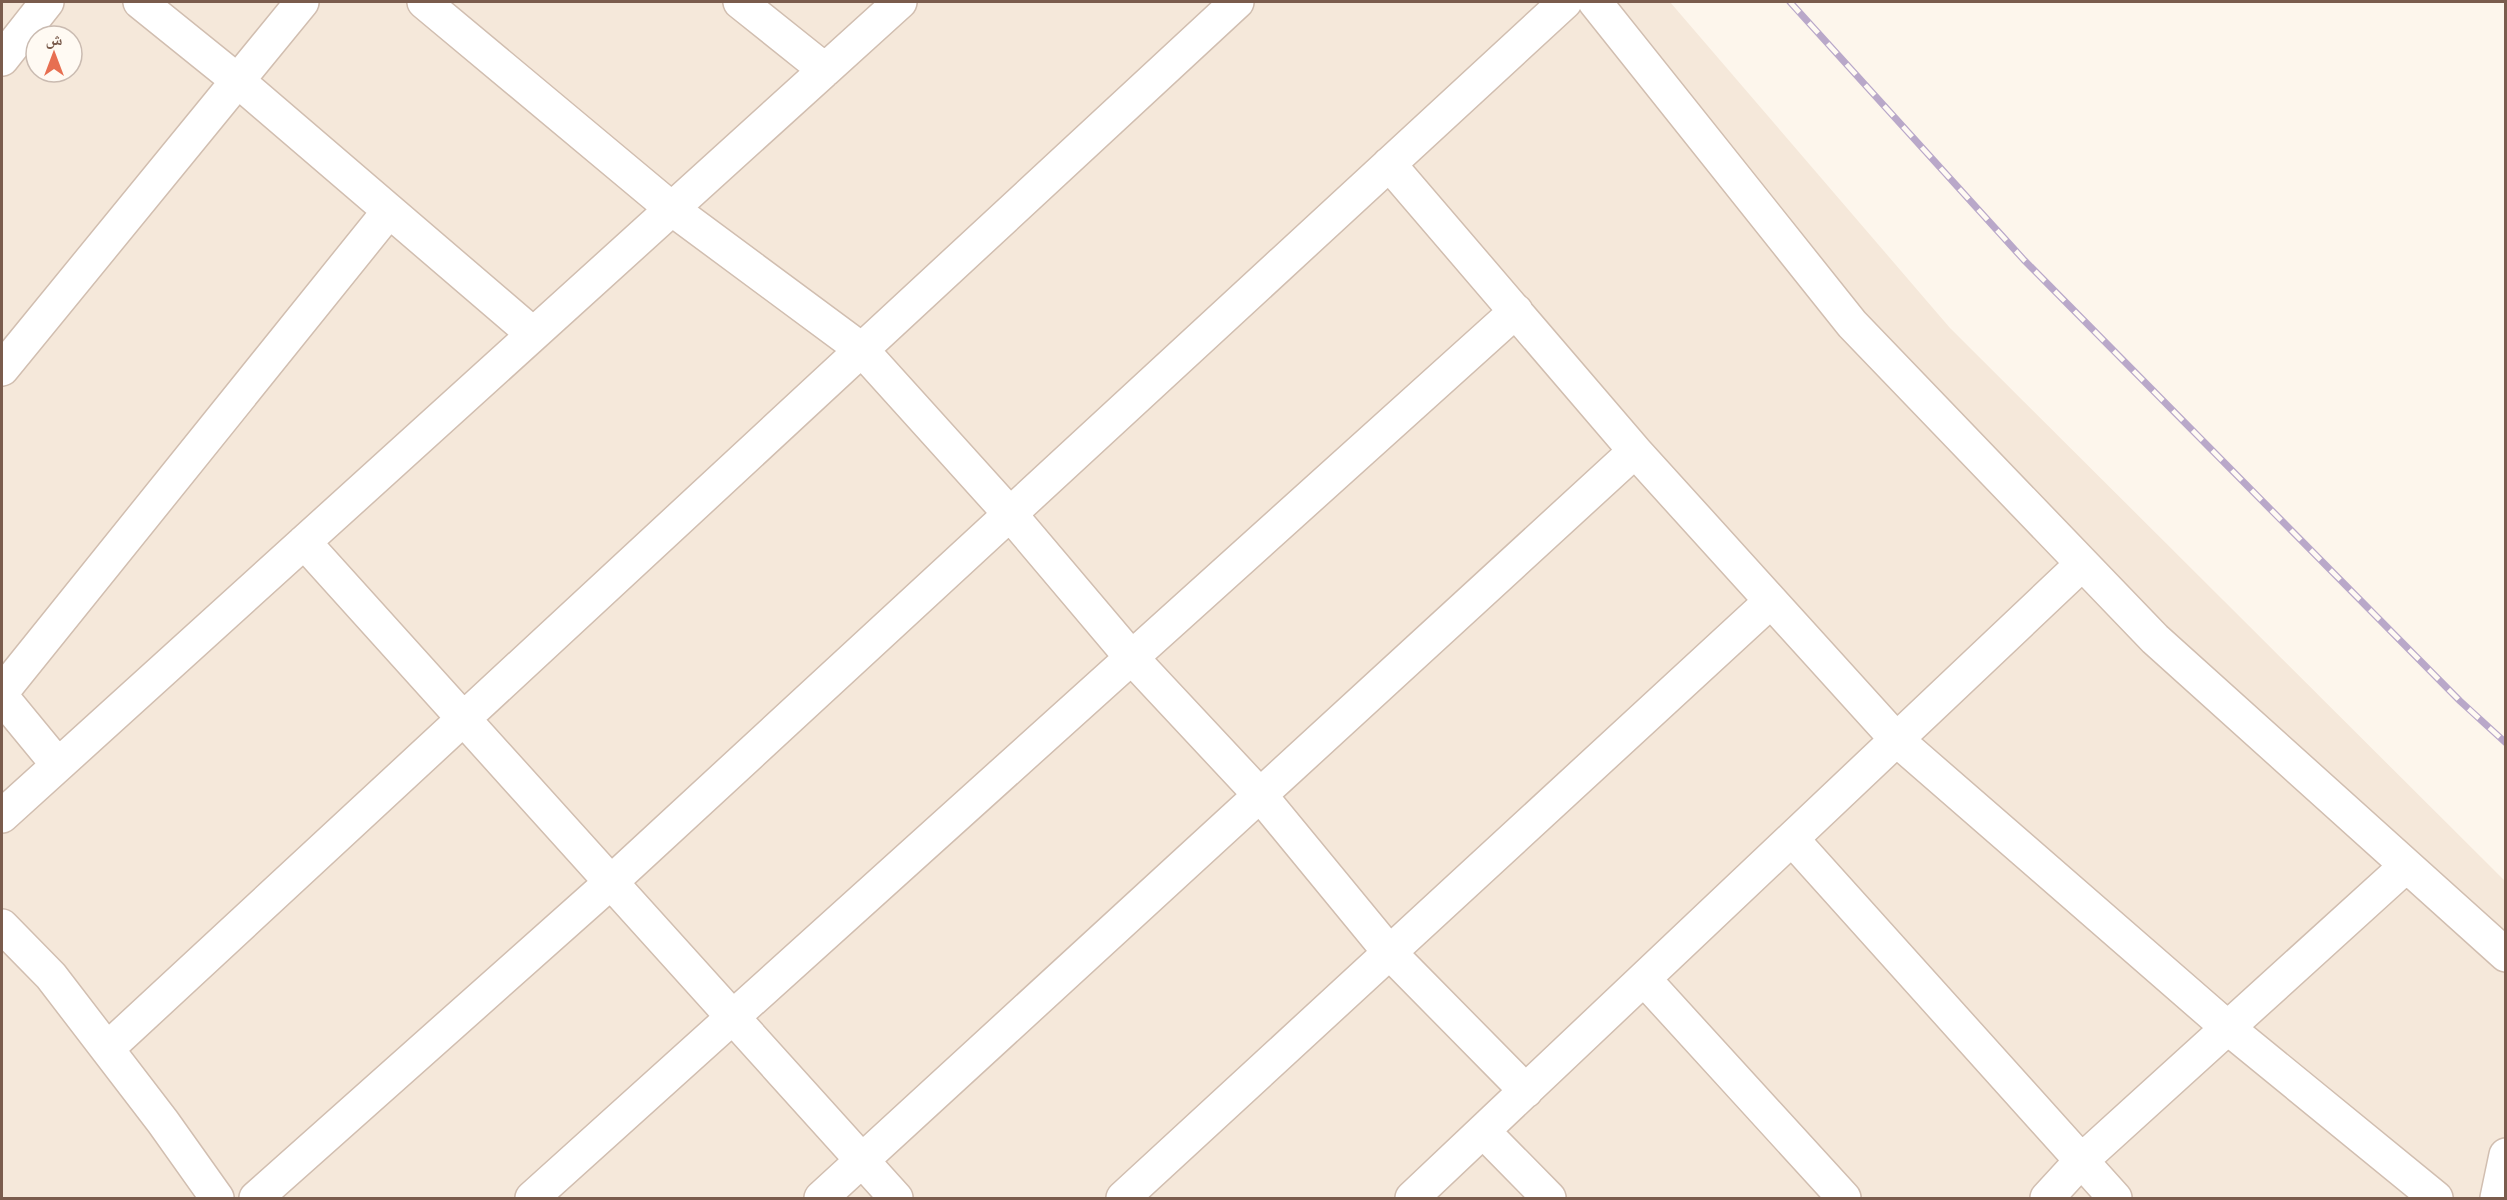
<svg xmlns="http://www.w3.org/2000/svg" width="2507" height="1200" font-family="Roboto,'Noto Naskh Arabic',sans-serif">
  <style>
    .residential { fill: #f5e8da; fill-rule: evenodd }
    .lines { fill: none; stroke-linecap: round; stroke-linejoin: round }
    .minor-casing { stroke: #d1beb0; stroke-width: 36 }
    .minor { stroke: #fff; stroke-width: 33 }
    .rail-casing { stroke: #b9a8c9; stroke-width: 7 }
    .rail { stroke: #fffaf3; stroke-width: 4.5; stroke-dasharray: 14; stroke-linecap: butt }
  </style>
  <rect width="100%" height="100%" fill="#fdf6ec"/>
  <path class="residential" d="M2,2H1670L1950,328L2505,881V1198H2ZM36,36H72V72H36Z"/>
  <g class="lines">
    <defs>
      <path id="minor" d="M140,2L238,81L533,334
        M424,2L672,209L861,349L1010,514L1131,657L1260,795L1390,953L1526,1091
        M740,2L825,70
        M1595,2L1852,324L2155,639L2506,955
        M2,59L47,2
        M1389,164L1635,451L1897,740L2228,1028L2436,1198
        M2,369L302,2
        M304,542L896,1198
        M2,692L389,211
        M2,697L58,765
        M2,816L900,2
        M1792,839L2115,1198
        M2,926L51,976L163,1122L217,1198
        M1644,979L1844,1198
        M107,1049L1237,2
        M1483,1131L1549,1198
        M256,1198L610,883L1565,2
        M532,1198L1516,311
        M821,1198L1635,451
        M1123,1198L1771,601
        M1412,1198L2082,564
        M2047,1198L2081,1161L2406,866
        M2497,1198L2506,1155"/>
    </defs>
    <use href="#minor" class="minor-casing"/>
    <use href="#minor" class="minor"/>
    <defs>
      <path id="rail" d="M1790,2L2024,260L2460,701L2506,743"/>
    </defs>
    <use href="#rail" class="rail-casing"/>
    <use href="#rail" class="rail"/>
  </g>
  <rect width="2507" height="1200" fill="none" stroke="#7a5c4d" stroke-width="6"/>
  <g transform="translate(54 54)"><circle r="28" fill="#fffaf3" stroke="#cabbb1" stroke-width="1.5"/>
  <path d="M0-4.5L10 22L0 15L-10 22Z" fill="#e76f51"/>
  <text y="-9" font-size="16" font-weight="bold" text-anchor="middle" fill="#7a5c4d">ش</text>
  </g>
</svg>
